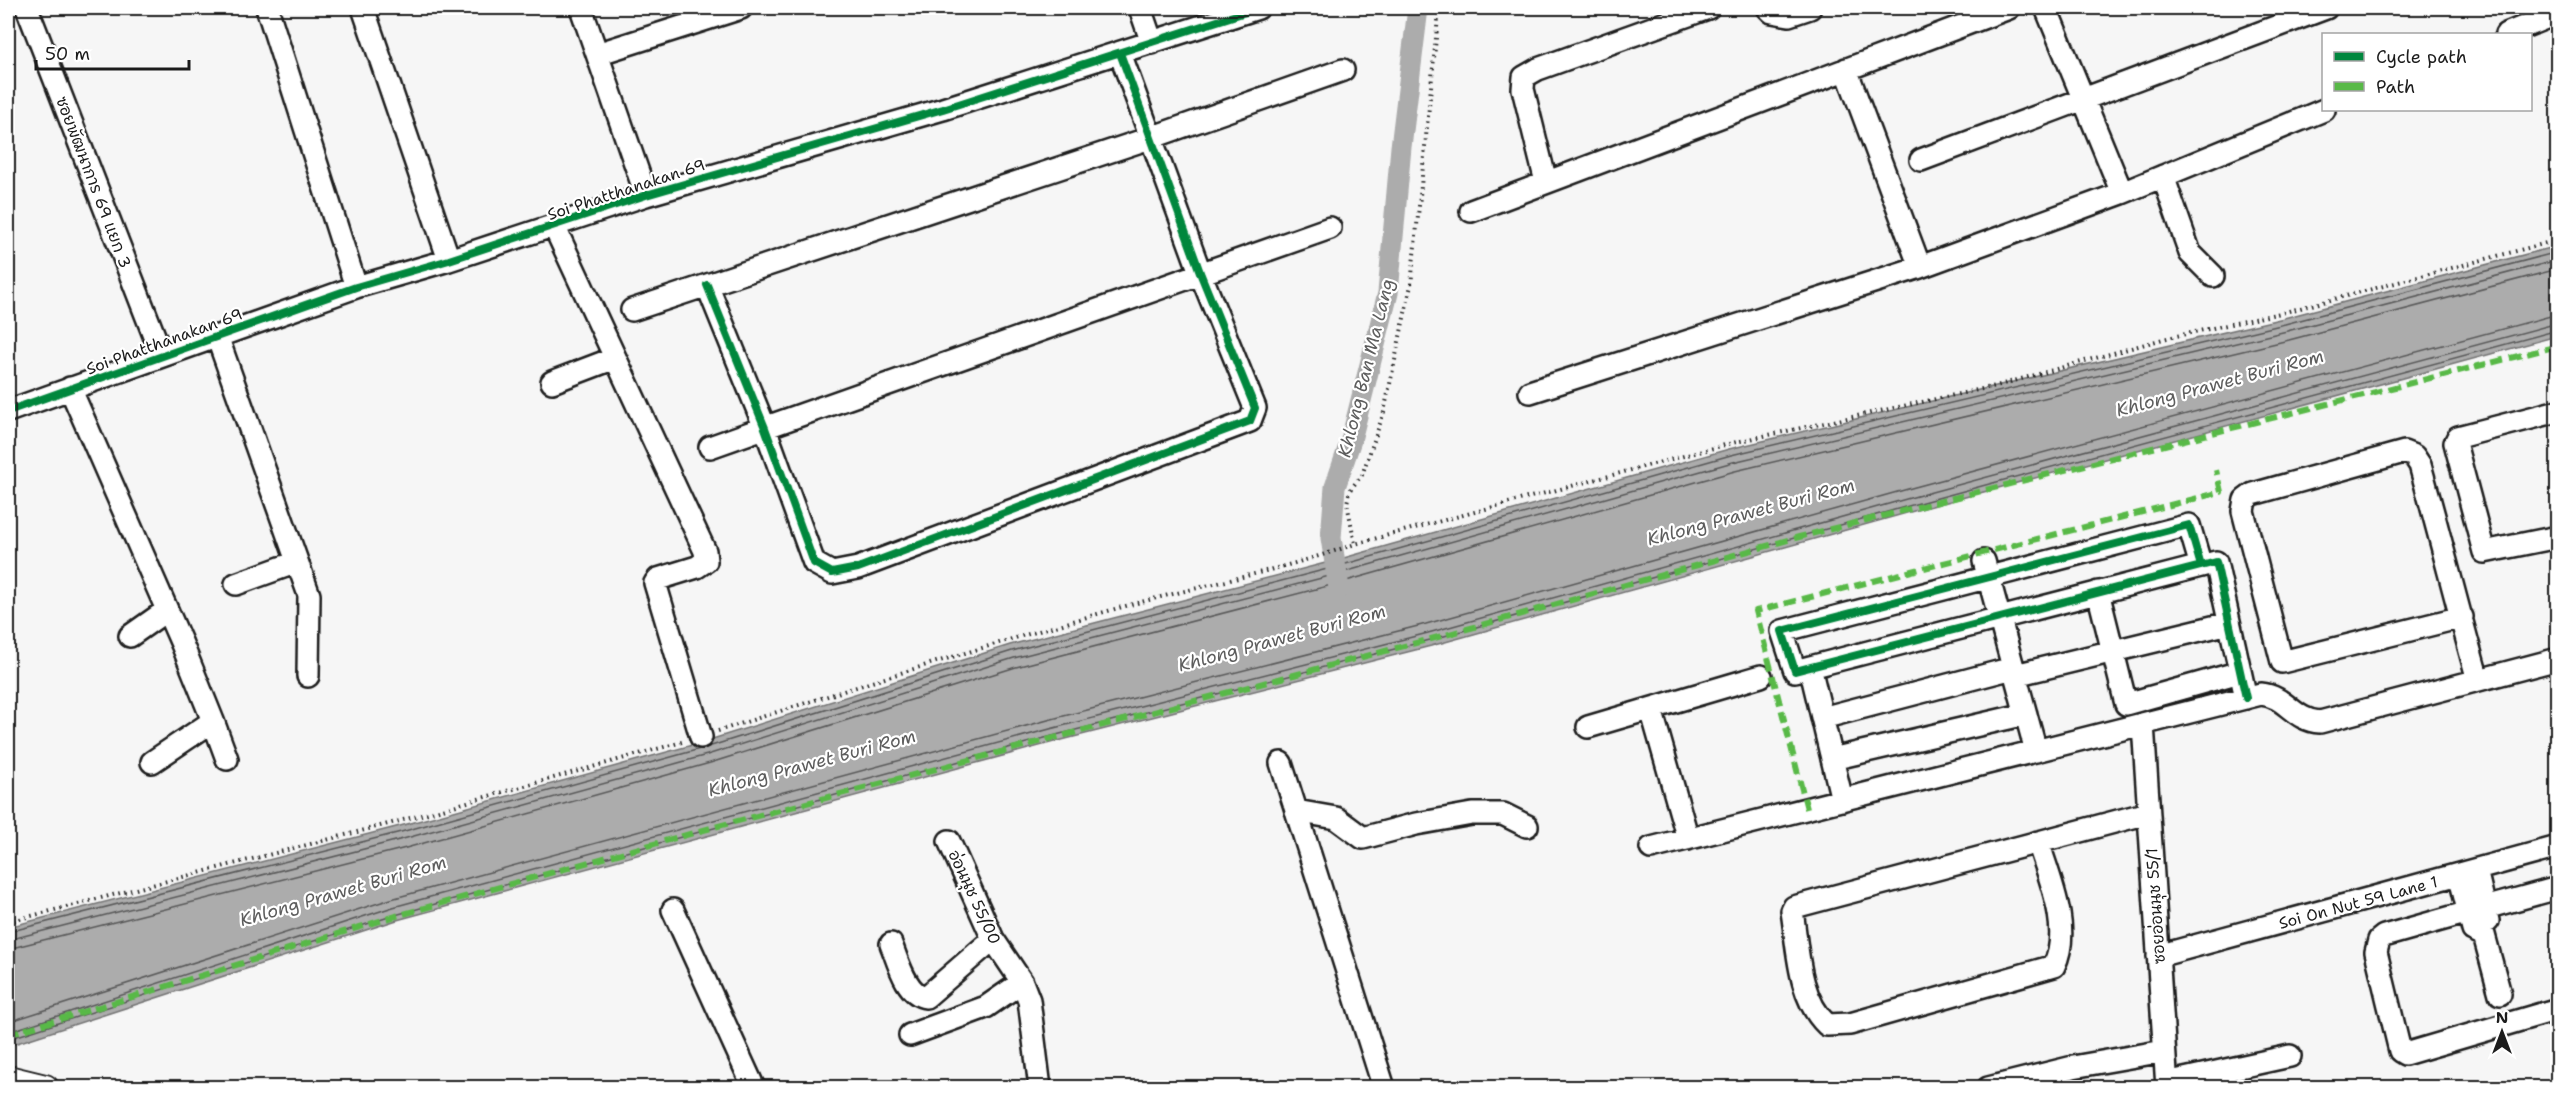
<svg xmlns="http://www.w3.org/2000/svg" width="2565" height="1095" font-family="'Shantell Sans','Playpen Sans Thai',sans-serif">
  <style>
    .water { fill: #acacac; stroke: #727272; stroke-width: 1.5 }
    .lines { fill: none; stroke-linecap: round; stroke-linejoin: round }
    .shore { stroke: #565656; stroke-width: 1.5 }
    .canal { stroke: #acacac; stroke-width: 21 }
    .minor-casing { stroke: #1c1c1c; stroke-width: 26 }
    .major-casing { stroke: #1c1c1c; stroke-width: 30 }
    .path { stroke: #1c1c1c; stroke-width: 4; stroke-dasharray: 1.5 4.5; stroke-linecap: butt }
    .minor { stroke: #fff; stroke-width: 21 }
    .major { stroke: #fff; stroke-width: 26 }
    .quiet { stroke: #58b947; stroke-width: 6; stroke-dasharray: 12 6; stroke-linecap: butt }
    .cycleway-casing { stroke: #fff; stroke-width: 11 }
    .cycleway { stroke: #00873e; stroke-width: 8 }
    .labels { text-anchor: middle; stroke-width: 4.5; stroke-linejoin: round; paint-order: stroke }
    .street-label { font-size: 16px; fill: #1c1c1c; stroke: #fff }
    .water-label { font-size: 18px; font-style: italic; fill: #5d5d5d; stroke: #fff }
  </style>
  <rect width="100%" height="100%" fill="#f6f6f6"/>
  <filter id="ink" filterUnits="userSpaceOnUse"><feTurbulence type="fractalNoise" baseFrequency=".0167" numOctaves="2"/><feDisplacementMap in="SourceGraphic" scale="12" xChannelSelector="R" yChannelSelector="G"/><feConvolveMatrix kernelMatrix="1 2 1 2 8 2 1 2 1" color-interpolation-filters="sRGB"/></filter>
  <g filter="url(#ink)">
    <path class="water" d="M2557,246V336L1921,509L1431,646L1054,742L397,920L8,1046V927L400,826L703,742L1010,645L1333,561L1729,449L2284,318Z"/>
    <g class="lines">
      <path class="shore" d="M708,747L1012,651L1335,567L1731,455L2285,324L2558,252
        M8,932L401,832L700,749
        M8,940L403,839L707,755L1014,658L1337,574L1733,462L2287,331L2558,260
        M8,949L406,848L710,763L1016,667L1339,583L1735,471L2289,340L2558,269
        M8,1022L391,899L1048,720L1426,624L1915,487L2558,314
        M8,1032L393,907L1050,729L1428,633L1917,496L2558,323
        M8,1039L395,915L1052,736L1430,640L1919,503L2558,330"/>
      <path class="canal" d="M1339,588L1331,538L1335,487L1351,440L1388,293L1401,147L1418,8"/>
      <defs>
        <path id="minor" d="M27,8L162,356
          M267,8L356,287
          M363,8L449,260
          M581,8L646,195
          M1140,8L1152,43
          M1768,8L1772,12L1789,15L1810,8
          M2046,8L2122,193
          M2506,34L2558,13
          M597,54L741,8
          M1846,69L1920,267
          M1921,160L2326,8
          M2163,176L2190,253L2213,276
          M1546,182L1523,89L1524,77L1538,69L1708,8
          M1471,211L2009,8
          M554,226L705,551L706,561L697,567L658,579L655,583L701,737
          M707,285L765,428L814,563L832,573L858,568L1250,421L1255,408L1201,275L1120,53
          M632,310L1153,137L1343,70
          M217,336L309,595L308,676
          M552,382L615,358
          M70,388L182,644L213,721L152,762
          M1530,392L1920,267L2122,193L2324,110
          M8,411L356,287L449,260L646,195L943,109L1258,8
          M2558,411L2458,437L2455,443L2484,552L2558,537
          M710,447L1330,228
          M1984,561L2036,751
          M2201,566L2189,525L1782,631L1795,671L2201,566L2216,562L2246,698
          M236,584L297,562
          M2098,592L2126,704L2240,672
          M2462,617L2282,662L2243,511L2245,500L2253,494L2404,452L2414,456L2420,465C2440,536 2458,609 2478,680
          M130,636L167,610
          M1810,667L1842,800
          M2015,675L2229,623
          M1651,709L1688,839
          M1822,718L2013,668
          M213,721L227,759
          M2143,724L2167,1088
          M1588,727L1761,676
          M1832,759L2026,714
          M1281,763L1384,1088
          M1296,811L1336,818L1363,838L1416,824L1472,814H1503L1527,826
          M949,841L993,939L1022,982L1029,1000L1040,1088
          M2038,842C2050,880 2072,929 2054,966L1850,1024L1827,1025C1798,998 1798,948 1792,911L1794,907L2148,813
          M1651,848L2261,694C2286,696 2294,721 2320,722L2558,659
          M2476,870L2488,921
          M2459,874L2473,930L2484,935L2500,994
          M2485,908L2558,888
          M673,910L754,1088
          M2469,912L2384,936L2379,940L2376,952L2400,1051L2405,1054L2558,1009
          M891,944C898,961 906,995 926,997L993,939
          M2158,956L2558,847
          M910,1035L986,1007L1022,982
          M2166,1083L2290,1056
          M1988,1088L2073,1067L2164,1051"/>
        <path id="major" d="M8,1079L45,1088"/>
      </defs>
      <use href="#minor" class="minor-casing"/>
      <use href="#major" class="major-casing"/>
      <path class="path" d="M1439,8L1411,285L1384,412L1362,475L1350,490L1347,503L1355,544L1736,442L1996,386L2163,339L2285,312L2558,240
        M718,731C852,688 987,645 1122,607C1200,586 1279,571 1355,544
        M8,922L396,822L682,742"/>
      <use href="#minor" class="minor"/>
      <use href="#major" class="major"/>
      <path class="quiet" d="M1807,809L1756,611L2221,492L2216,470
        M8,1035L396,916L711,828L1431,639L1799,537L2558,346"/>
      <defs>
        <path id="cycleway" d="M707,285L765,428L814,563L832,573L858,568L1250,421L1255,408L1201,275L1120,53
          M8,411L356,287L449,260L646,195L943,109L1258,8
          M2201,566L2189,525L1782,631L1795,671L2201,566L2216,562L2246,698"/>
      </defs>
      <use href="#cycleway" class="cycleway-casing"/>
      <use href="#cycleway" class="cycleway"/>
    </g>
  </g>
  <g class="labels">
    <g class="street-label">
      <text transform="translate(94 182) rotate(69)" y="6">ซอยพัฒนาการ 69 แยก 3</text>
      <text transform="translate(626 189) rotate(-18)" y="6">Soi Phatthanakan 69</text>
      <text transform="translate(164 341) rotate(-20)" y="6">Soi Phatthanakan 69</text>
      <text transform="translate(975 897) rotate(65)" y="6">อ่อนนุช 55/00</text>
      <text transform="translate(2358 902) rotate(-15)" y="6">Soi On Nut 59 Lane 1</text>
      <text transform="translate(2155 906) rotate(-94)" y="6">ซอยอ่อนนุช 55/1</text>
    </g>
    <g class="water-label">
      <text transform="translate(1366 368) rotate(-76)" y="6">Khlong Ban Ma Lang</text>
      <text transform="translate(2220 383) rotate(-15)" y="6">Khlong Prawet Buri Rom</text>
      <text transform="translate(1751 512) rotate(-15)" y="6">Khlong Prawet Buri Rom</text>
      <text transform="translate(1282 638) rotate(-15)" y="6">Khlong Prawet Buri Rom</text>
      <text transform="translate(812 763) rotate(-15)" y="6">Khlong Prawet Buri Rom</text>
      <text transform="translate(343 891) rotate(-16)" y="6">Khlong Prawet Buri Rom</text>
    </g>
  </g>
  <rect width="2565" height="1095" fill="none" stroke="#fff" stroke-width="30"/>
  <rect x="15" y="15" width="2535" height="1065" fill="none" stroke="#1c1c1c" stroke-width="2" filter="url(#ink)"/>
  <rect x="2322" y="33" width="210" height="78" fill="#ffffff" stroke="#a4a4a4" stroke-width="1.5"/>
  <rect x="2334" y="52" width="30" height="9" fill="#00873e" stroke="#a4a4a4" stroke-width="1.5"/>
  <text x="2376" y="63" font-size="18" fill="#1c1c1c">Cycle path</text>
  <rect x="2334" y="82" width="30" height="9" fill="#58b947" stroke="#a4a4a4" stroke-width="1.5"/>
  <text x="2376" y="93" font-size="18" fill="#1c1c1c">Path</text>
  <g transform="translate(2502 1032)" stroke="#ffffff" stroke-width="4.5" paint-order="stroke">
  <path d="M0-4.5L10 22L0 15L-10 22Z" fill="#1c1c1c"/>
  <text y="-9" font-size="16" font-weight="bold" text-anchor="middle" fill="#1c1c1c">N</text>
  </g>
  <path d="M36 60v9h153v-9" fill="none" stroke="#1c1c1c" stroke-width="3"/>
  <text x="45" y="60" font-size="18" fill="#1c1c1c" stroke="#ffffff" stroke-width="4.5" paint-order="stroke">50 m</text>
</svg>
